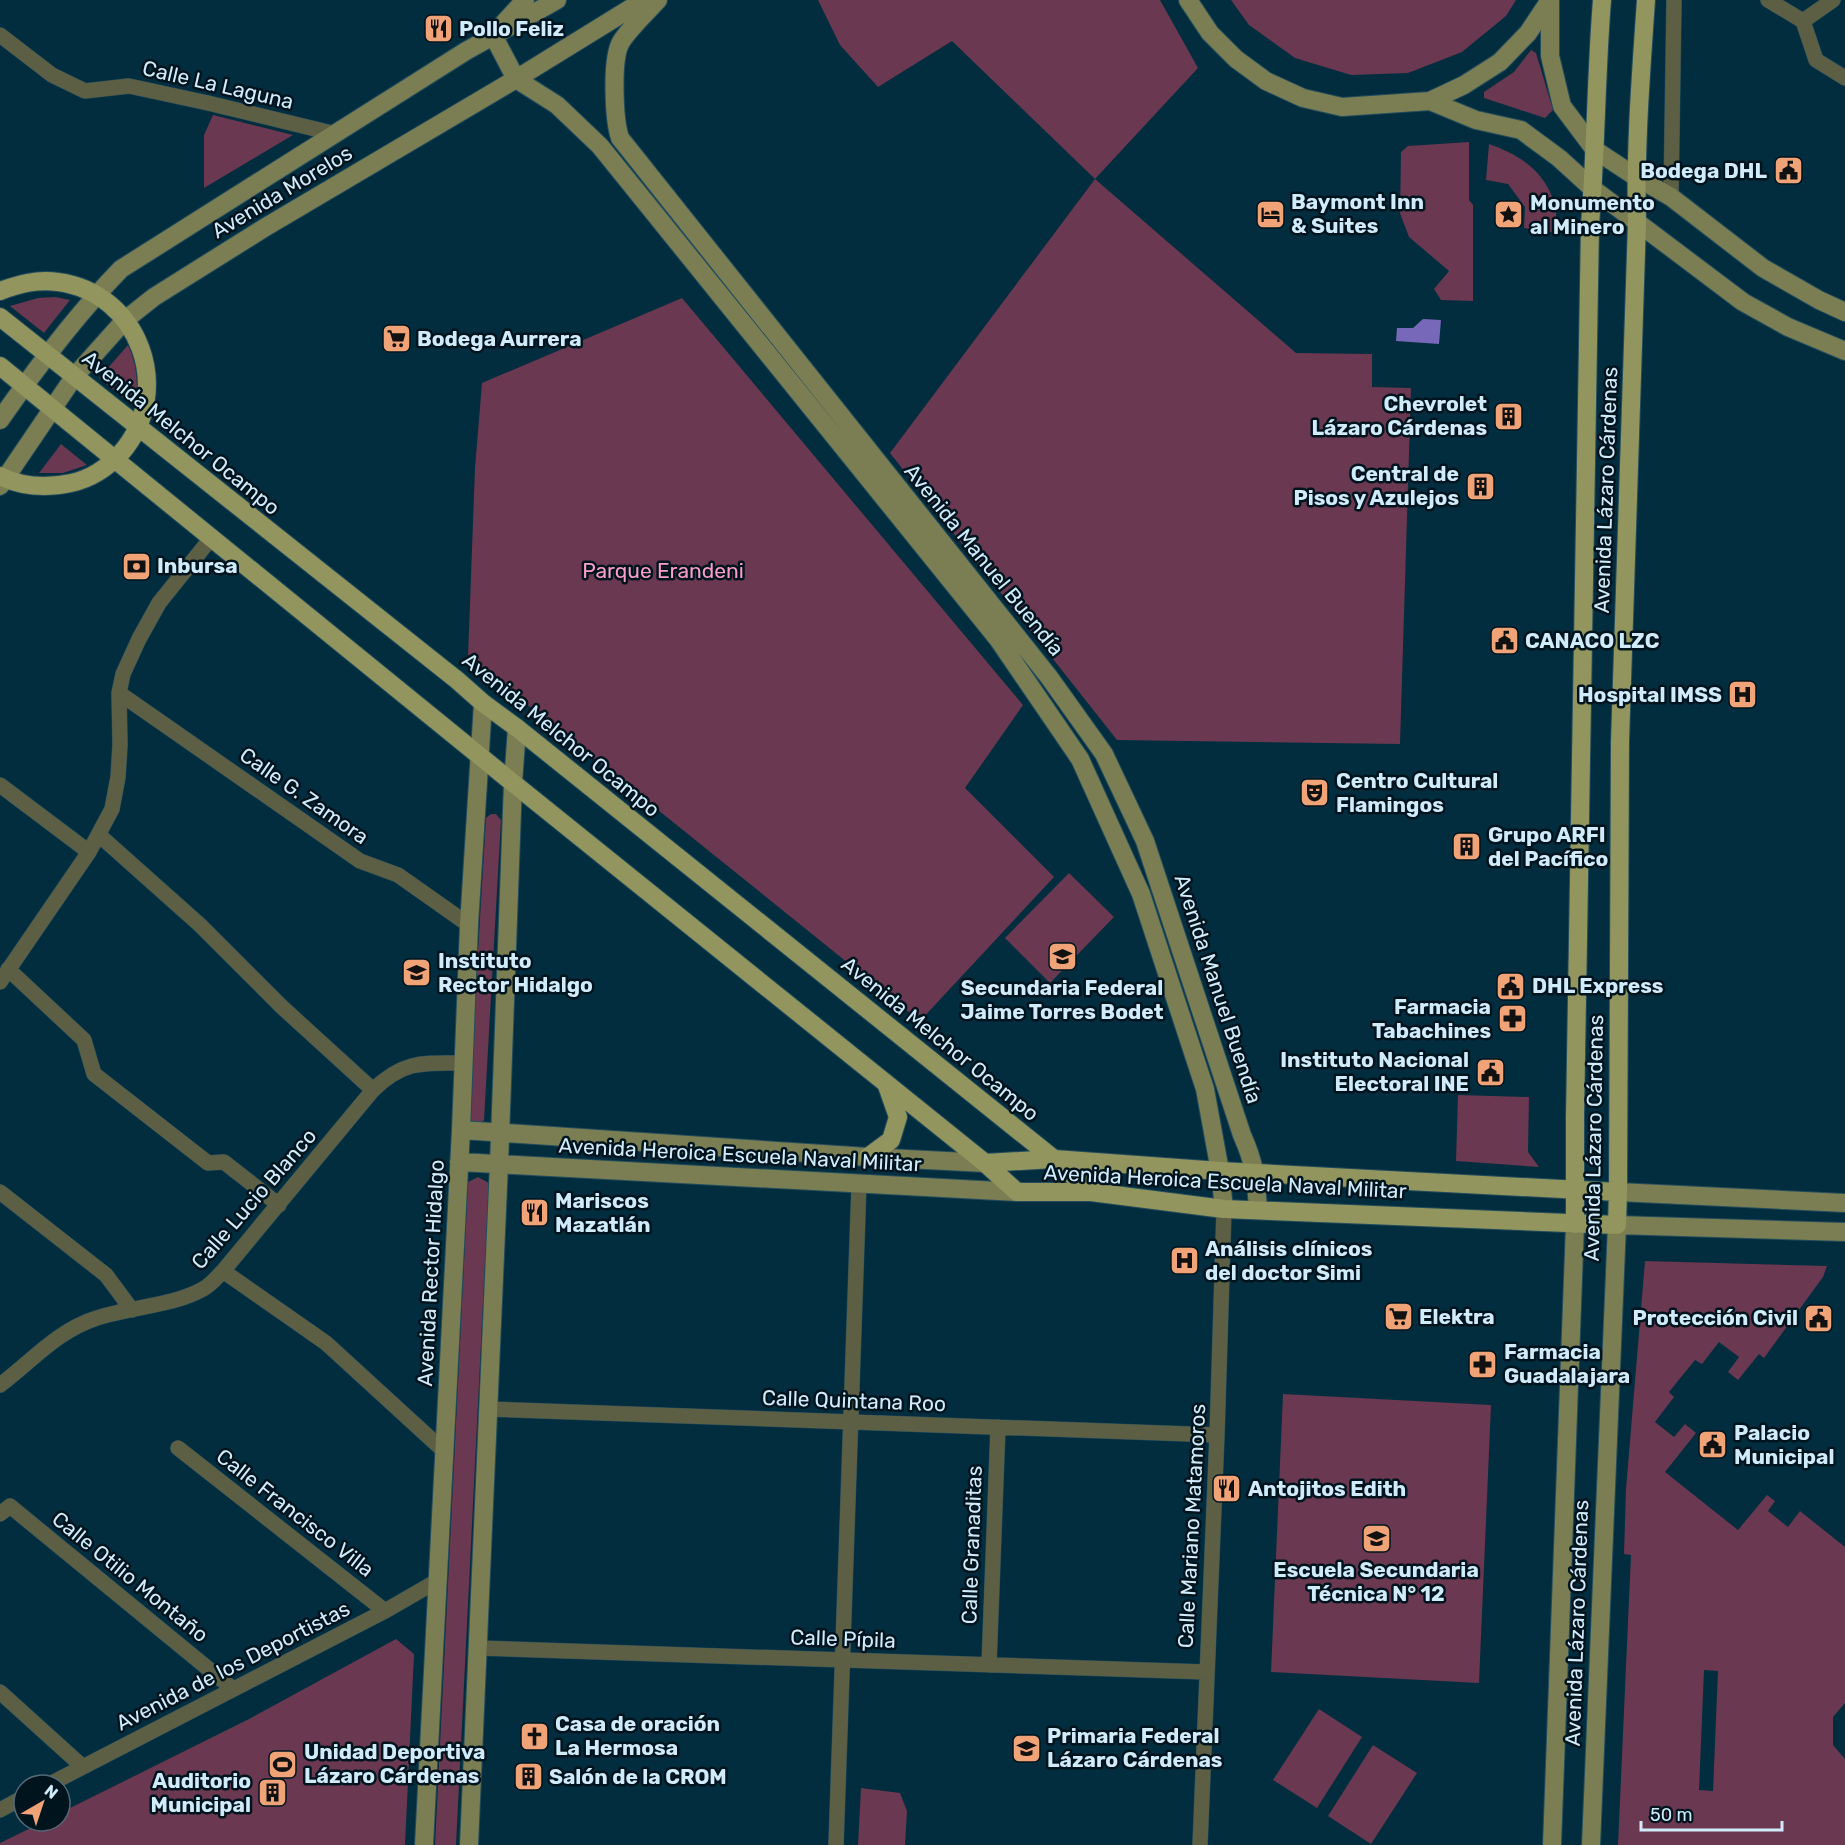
<svg xmlns="http://www.w3.org/2000/svg" width="1845" height="1845" font-family="Rubik,sans-serif">
  <style>
    .green { fill: #6a3850; fill-rule: evenodd }
    .water { fill: #7868b9 }
    .lines { fill: none; stroke-linecap: round; stroke-linejoin: round }
    .street-casing { stroke: #234c5c; stroke-width: 16 }
    .secondary-casing { stroke: #234c5c; stroke-width: 20 }
    .primary-casing { stroke: #234c5c; stroke-width: 20 }
    .street { stroke: #5d5f45; stroke-width: 15 }
    .secondary { stroke: #7b7e53; stroke-width: 18 }
    .primary { stroke: #92955d; stroke-width: 18 }
    .labels { text-anchor: middle; stroke-width: 5; stroke-linejoin: round; paint-order: stroke }
    .poi-label { font-size: 21px; font-weight: bold; fill: #d0ecfb; stroke: #00141e; text-anchor: start }
    .street-label { font-size: 21px; fill: #d0ecfb; stroke: #00141e }
    .park-label { font-size: 21px; fill: #fa9dc8; stroke: #00141e }
  </style>
  <rect width="100%" height="100%" fill="#022d3e"/>
  <path class="green" d="M818,0H1160L1198,68L1095,179L1296,353L1372,354V387L1411,388L1400,744L1117,740L890,453L1095,179L952,41L878,87L840,45Z
    M1231,0H1516L1506,16L1462,52L1408,73L1351,75L1295,58L1249,25Z
    M1531,50L1536,53L1553,110L1545,118L1484,98V92L1514,72Z
    M213,115L293,135L204,188V135Z
    M1469,142V200L1473,205V301L1441,300L1434,289L1449,271L1409,237L1400,213L1401,152L1408,146Z
    M1489,144C1520,155 1545,171 1555,205C1557,213 1556,224 1557,233L1524,228L1525,207L1508,184L1486,180Z
    M55,297L70,300L44,333L10,306L38,298Z
    M682,298L1023,705L965,788L1054,877L920,1021L468,657L475,468L482,383Z
    M128,345C137,365 139,385 135,407L99,378Z
    M61,444L87,465L63,473H39Z
    M491,814H496L501,820L484,1120L481,1123L470,1122L468,1119L486,818Z
    M1069,873L1114,917L1050,983L1005,938Z
    M1458,1095L1529,1097L1528,1152L1539,1167L1456,1161Z
    M478,1177L489,1183L456,1845H435L468,1182Z
    M1645,1261L1827,1266L1823,1277L1764,1358L1759,1354L1738,1380L1728,1372L1739,1357L1719,1342L1702,1364L1695,1360L1669,1392L1674,1397L1655,1422L1674,1437L1685,1424L1696,1433L1665,1472L1738,1530L1767,1495L1775,1501L1768,1511L1788,1527L1800,1511L1845,1547V1703L1833,1717V1745L1845,1759V1845H1618L1631,1555L1624,1554L1626,1489ZM1704,1670L1718,1671L1713,1791L1699,1790Z
    M1283,1394L1491,1405L1479,1683L1271,1672Z
    M396,1639L414,1654L405,1845H0V1843L45,1821H60V1813L251,1718Z
    M1319,1709L1362,1737L1317,1808L1273,1780Z
    M1373,1745L1417,1773L1371,1844L1328,1816Z
    M861,1788L900,1793L907,1811L905,1845H858Z"/>
  <path class="water" d="M1423,319L1441,320L1439,344L1396,341L1397,328H1413Z"/>
  <g class="lines">
    <defs>
      <path id="street" d="M1768,0L1803,21L1816,60L1845,78
        M1803,21L1833,0
        M0,35L52,75L85,91L129,86L208,103L336,134
        M1671,197L1674,0
        M119,693L360,861L398,875L469,925
        M0,785L89,852
        M99,835L200,925L282,1007L373,1090
        M8,969L84,1040L94,1074L208,1163L224,1162L279,1205
        M0,982L89,852L112,809L118,777L120,745L119,693L123,674L139,639L159,603L212,537
        M0,1192L106,1275L132,1310
        M223,1271L326,1343L444,1451
        M0,1385C32,1361 58,1330 97,1318C130,1307 173,1306 203,1289C211,1285 217,1277 223,1271L373,1090C404,1060 423,1063 463,1063
        M488,1409L1217,1435
        M178,1448L385,1611
        M0,1514L10,1506L233,1689
        M478,1648L1206,1672
        M989,1665L998,1427
        M0,1692L83,1767
        M48,1785L385,1611L437,1581
        M0,1810L24,1797
        M836,1845L859,1184
        M1200,1845L1217,1435L1224,1209"/>
      <path id="secondary" d="M525,0L493,35L516,79L557,105L600,146L998,639L1080,759L1141,894L1205,1089L1220,1171L1224,1209
        M658,0C647,12 629,29 621,42C611,59 614,120 620,138L1049,677L1104,754L1145,841L1242,1135C1255,1164 1256,1178 1258,1209
        M1188,0L1210,33L1236,59L1266,81L1303,98L1342,107L1430,101L1464,85L1500,62L1528,33L1550,0
        M1550,0V56L1562,106L1595,150L1636,177L1671,197L1763,268L1819,300L1845,312
        M1430,101L1476,120L1521,130L1559,158L1593,189L1743,302L1788,327L1845,351
        M0,420C37,367 76,315 121,269L466,51L557,0
        M0,486L74,377L125,320L154,297L264,228L516,79L644,0
        M461,1130L868,1157L985,1163
        M459,1162L1017,1192
        M1618,1192L1845,1203
        M424,1845L461,1130L469,925L483,703
        M469,1845L499,1164L513,783L517,728
        M1552,1845L1575,1224
        M1591,1845L1617,1225L1845,1232"/>
      <path id="primary" d="M0,291C19,284 37,279 58,282C140,293 175,391 121,453C108,467 90,479 71,483C48,488 22,487 0,476
        M0,317L457,680L483,703L517,728L1054,1159L1091,1192
        M0,366L513,783L985,1163L1017,1192H1091L1224,1209L1617,1225L1618,1192L1620,742L1637,222C1635,147 1641,74 1646,0
        M868,1157L891,1140L898,1117L886,1083
        M985,1163L1054,1159L1220,1171L1618,1192
        M1575,1224V1117L1590,225C1596,150 1596,75 1602,0"/>
    </defs>
    <use href="#street" class="street-casing"/>
    <use href="#secondary" class="secondary-casing"/>
    <use href="#primary" class="primary-casing"/>
    <use href="#street" class="street"/>
    <use href="#secondary" class="secondary"/>
    <use href="#primary" class="primary"/>
  </g>
  <defs>
    <symbol id="restaurant-square" viewBox="-11 -11 22 22"><rect x="-9" y="-9" width="18" height="18" rx="4" fill="#efa377" stroke="#00141e"/><path d="M-5-6h1v4h1v-4h1v4h1v-4h1v5L-1.5 .5V6h-2V.5L-5-1ZM5-6V6H3V1.5H1.5Q1.5-4 5-6Z" fill="#111"/></symbol>
    <symbol id="civic-square" viewBox="-11 -11 22 22"><rect x="-9" y="-9" width="18" height="18" rx="4" fill="#efa377" stroke="#00141e"/><path d="M-.6-6.5H3V-4.5H.6V-3L4-1V1h2V6H-6V1h2V-1L-.6-3ZM-1.2 2.5V6h2.4V2.5Z" fill="#111"/></symbol>
    <symbol id="hotel-square" viewBox="-11 -11 22 22"><rect x="-9" y="-9" width="18" height="18" rx="4" fill="#efa377" stroke="#00141e"/><path d="M-6-4.5h1.5V1H6V5H4.5V3h-9V5H-6ZM-4 0a1.8 1.8 0 1 1 3.6 0ZM.5 0V-2.5h3Q6-2.5 6 0Z" fill="#111"/></symbol>
    <symbol id="sight-square" viewBox="-11 -11 22 22"><rect x="-9" y="-9" width="18" height="18" rx="4" fill="#efa377" stroke="#00141e"/><path d="M0-6L1.8-2.2L6-1.7L2.9 1.2L3.7 5.4L0 3.3L-3.7 5.4L-2.9 1.2L-6-1.7L-1.8-2.2Z" fill="#111"/></symbol>
    <symbol id="supermarket-square" viewBox="-11 -11 22 22"><rect x="-9" y="-9" width="18" height="18" rx="4" fill="#efa377" stroke="#00141e"/><path d="M-6-5.5h2.5l.6 2H6L4.5 2H-2.5L-4.4-4H-6ZM-1.5 3.2a1.3 1.3 0 1 0 .1 0ZM3 3.2a1.3 1.3 0 1 0 .1 0Z" fill="#111"/></symbol>
    <symbol id="building-square" viewBox="-11 -11 22 22"><rect x="-9" y="-9" width="18" height="18" rx="4" fill="#efa377" stroke="#00141e"/><path d="M-4-6H4V6H1V3H-1V6H-4ZM-2.5-4.3h1.7v1.8h-1.7ZM.8-4.3h1.7v1.8H.8ZM-2.5-1h1.7V.8h-1.7ZM.8-1h1.7V.8H.8Z" fill="#111"/></symbol>
    <symbol id="bank-square" viewBox="-11 -11 22 22"><rect x="-9" y="-9" width="18" height="18" rx="4" fill="#efa377" stroke="#00141e"/><path d="M-6-4H6V4H-6ZM0-2.3a2.3 2.3 0 1 0 0 4.6a2.3 2.3 0 1 0 0-4.6Z" fill="#111"/></symbol>
    <symbol id="hospital-square" viewBox="-11 -11 22 22"><rect x="-9" y="-9" width="18" height="18" rx="4" fill="#efa377" stroke="#00141e"/><path d="M-5-5h3v3.5h4V-5h3V5h-3V1.5h-4V5h-3Z" fill="#111"/></symbol>
    <symbol id="theatre-square" viewBox="-11 -11 22 22"><rect x="-9" y="-9" width="18" height="18" rx="4" fill="#efa377" stroke="#00141e"/><path d="M-5-5.5Q0-4 5-5.5V0Q5 5 0 6Q-5 5-5 0ZM-3.3-2.5H-1v1.5H-3.3ZM1-2.5H3.3v1.5H1ZM-2.8 1Q0 5.5 2.8 1Z" fill="#111"/></symbol>
    <symbol id="school-square" viewBox="-11 -11 22 22"><rect x="-9" y="-9" width="18" height="18" rx="4" fill="#efa377" stroke="#00141e"/><path d="M0-5L7-2L0 1L-7-2ZM-4 1L0 2.5L4 1V4Q0 6-4 4Z" fill="#111"/></symbol>
    <symbol id="pharmacy-square" viewBox="-11 -11 22 22"><rect x="-9" y="-9" width="18" height="18" rx="4" fill="#efa377" stroke="#00141e"/><path d="M-2-6h4v4h4v4h-4v4h-4v-4h-4v-4h4Z" fill="#111"/></symbol>
    <symbol id="church-square" viewBox="-11 -11 22 22"><rect x="-9" y="-9" width="18" height="18" rx="4" fill="#efa377" stroke="#00141e"/><path d="M-1.2-6h2.4v3.5h3.3v2.4h-3.3V6h-2.4V-.1h-3.3v-2.4h3.3Z" fill="#111"/></symbol>
    <symbol id="stadium-square" viewBox="-11 -11 22 22"><rect x="-9" y="-9" width="18" height="18" rx="4" fill="#efa377" stroke="#00141e"/><path d="M0-5a6.5 5 0 1 0 0 10a6.5 5 0 1 0 0-10ZM-3.5-1.8h7v3.6h-7Z" fill="#111"/></symbol>
  </defs>
  <g fill-rule="evenodd">
    <use href="#restaurant-square" x="422" y="12" width="33" height="33"/>
    <use href="#civic-square" x="1772" y="154" width="33" height="33"/>
    <use href="#hotel-square" x="1254" y="198" width="33" height="33"/>
    <use href="#sight-square" x="1492" y="198" width="33" height="33"/>
    <use href="#supermarket-square" x="380" y="322" width="33" height="33"/>
    <use href="#building-square" x="1492" y="400" width="33" height="33"/>
    <use href="#building-square" x="1464" y="470" width="33" height="33"/>
    <use href="#bank-square" x="120" y="550" width="33" height="33"/>
    <use href="#civic-square" x="1488" y="624" width="33" height="33"/>
    <use href="#hospital-square" x="1726" y="678" width="33" height="33"/>
    <use href="#theatre-square" x="1298" y="776" width="33" height="33"/>
    <use href="#building-square" x="1450" y="830" width="33" height="33"/>
    <use href="#school-square" x="1046" y="940" width="33" height="33"/>
    <use href="#school-square" x="400" y="956" width="33" height="33"/>
    <use href="#civic-square" x="1494" y="970" width="33" height="33"/>
    <use href="#pharmacy-square" x="1496" y="1002" width="33" height="33"/>
    <use href="#civic-square" x="1474" y="1056" width="33" height="33"/>
    <use href="#restaurant-square" x="518" y="1196" width="33" height="33"/>
    <use href="#hospital-square" x="1168" y="1244" width="33" height="33"/>
    <use href="#supermarket-square" x="1382" y="1300" width="33" height="33"/>
    <use href="#civic-square" x="1802" y="1302" width="33" height="33"/>
    <use href="#pharmacy-square" x="1466" y="1348" width="33" height="33"/>
    <use href="#civic-square" x="1696" y="1428" width="33" height="33"/>
    <use href="#restaurant-square" x="1210" y="1472" width="33" height="33"/>
    <use href="#school-square" x="1360" y="1522" width="33" height="33"/>
    <use href="#church-square" x="518" y="1720" width="33" height="33"/>
    <use href="#school-square" x="1010" y="1732" width="33" height="33"/>
    <use href="#stadium-square" x="266" y="1748" width="33" height="33"/>
    <use href="#building-square" x="512" y="1760" width="33" height="33"/>
    <use href="#building-square" x="256" y="1776" width="33" height="33"/>
  </g>
  <g class="labels">
    <g class="poi-label">
      <text x="459" y="36">Pollo Feliz</text>
      <text x="1767" y="178" text-anchor="end">Bodega DHL</text>
      <text x="1291" y="209">Baymont Inn<tspan x="1291" dy="24">&amp; Suites</tspan></text>
      <text x="1530" y="210">Monumento<tspan x="1530" dy="24">al Minero</tspan></text>
      <text x="417" y="346">Bodega Aurrera</text>
      <text x="1487" y="411" text-anchor="end">Chevrolet<tspan x="1487" dy="24">Lázaro Cárdenas</tspan></text>
      <text x="1459" y="481" text-anchor="end">Central de<tspan x="1459" dy="24">Pisos y Azulejos</tspan></text>
      <text x="157" y="573">Inbursa</text>
      <text x="1525" y="648">CANACO LZC</text>
      <text x="1722" y="702" text-anchor="end">Hospital IMSS</text>
      <text x="1336" y="788">Centro Cultural<tspan x="1336" dy="24">Flamingos</tspan></text>
      <text x="1488" y="842">Grupo ARFI<tspan x="1488" dy="24">del Pacífico</tspan></text>
      <text x="438" y="968">Instituto<tspan x="438" dy="24">Rector Hidalgo</tspan></text>
      <text x="1532" y="993">DHL Express</text>
      <text x="1062" y="995" text-anchor="middle">Secundaria Federal<tspan x="1062" dy="24">Jaime Torres Bodet</tspan></text>
      <text x="1491" y="1014" text-anchor="end">Farmacia<tspan x="1491" dy="24">Tabachines</tspan></text>
      <text x="1469" y="1067" text-anchor="end">Instituto Nacional<tspan x="1469" dy="24">Electoral INE</tspan></text>
      <text x="555" y="1208">Mariscos<tspan x="555" dy="24">Mazatlán</tspan></text>
      <text x="1205" y="1256">Análisis clínicos<tspan x="1205" dy="24">del doctor Simi</tspan></text>
      <text x="1419" y="1324">Elektra</text>
      <text x="1798" y="1325" text-anchor="end">Protección Civil</text>
      <text x="1504" y="1359">Farmacia<tspan x="1504" dy="24">Guadalajara</tspan></text>
      <text x="1734" y="1440">Palacio<tspan x="1734" dy="24">Municipal</tspan></text>
      <text x="1248" y="1496">Antojitos Edith</text>
      <text x="1376" y="1577" text-anchor="middle">Escuela Secundaria<tspan x="1376" dy="24">Técnica N° 12</tspan></text>
      <text x="555" y="1731">Casa de oración<tspan x="555" dy="24">La Hermosa</tspan></text>
      <text x="1047" y="1743">Primaria Federal<tspan x="1047" dy="24">Lázaro Cárdenas</tspan></text>
      <text x="304" y="1759">Unidad Deportiva<tspan x="304" dy="24">Lázaro Cárdenas</tspan></text>
      <text x="549" y="1784">Salón de la CROM</text>
      <text x="251" y="1788" text-anchor="end">Auditorio<tspan x="251" dy="24">Municipal</tspan></text>
    </g>
    <g class="street-label">
      <text transform="translate(218 85) rotate(13)" y="7">Calle La Laguna</text>
      <text transform="translate(282 192) rotate(-31)" y="7">Avenida Morelos</text>
      <text transform="translate(181 433) rotate(39)" y="7">Avenida Melchor Ocampo</text>
      <text transform="translate(1606 490) rotate(-88)" y="7">Avenida Lázaro Cárdenas</text>
      <text transform="translate(984 560) rotate(51)" y="7">Avenida Manuel Buendía</text>
      <text transform="translate(561 735) rotate(39)" y="7">Avenida Melchor Ocampo</text>
      <text transform="translate(304 796) rotate(35)" y="7">Calle G. Zamora</text>
      <text transform="translate(1218 989) rotate(72)" y="7">Avenida Manuel Buendía</text>
      <text transform="translate(940 1039) rotate(39)" y="7">Avenida Melchor Ocampo</text>
      <text transform="translate(1594 1138) rotate(-89)" y="7">Avenida Lázaro Cárdenas</text>
      <text transform="translate(740 1155) rotate(3)" y="7">Avenida Heroica Escuela Naval Militar</text>
      <text transform="translate(1225 1182) rotate(3)" y="7">Avenida Heroica Escuela Naval Militar</text>
      <text transform="translate(254 1199) rotate(-49)" y="7">Calle Lucio Blanco</text>
      <text transform="translate(431 1273) rotate(-87)" y="7">Avenida Rector Hidalgo</text>
      <text transform="translate(854 1401) rotate(2)" y="7">Calle Quintana Roo</text>
      <text transform="translate(295 1513) rotate(38)" y="7">Calle Francisco Villa</text>
      <text transform="translate(1192 1526) rotate(-87)" y="7">Calle Mariano Matamoros</text>
      <text transform="translate(972 1545) rotate(-88)" y="7">Calle Granaditas</text>
      <text transform="translate(130 1577) rotate(39)" y="7">Calle Otilio Montaño</text>
      <text transform="translate(1577 1623) rotate(-88)" y="7">Avenida Lázaro Cárdenas</text>
      <text transform="translate(843 1639) rotate(2)" y="7">Calle Pípila</text>
      <text transform="translate(233 1666) rotate(-27)" y="7">Avenida de los Deportistas</text>
    </g>
    <g class="park-label">
      <text x="663" y="578">Parque Erandeni</text>
    </g>
  </g>
  <g transform="translate(42 1803) rotate(39)"><circle r="28" fill="#00141e" stroke="#536a76" stroke-width="1.5"/>
  <path d="M0-4.5L10 22L0 15L-10 22Z" fill="#efa377"/>
  <text y="-9" font-size="16" font-weight="bold" text-anchor="middle" fill="#d0ecfb">N</text>
  </g>
  <path d="M1641 1821v9h141v-9" fill="none" stroke="#d0ecfb" stroke-width="3"/>
  <text x="1650" y="1821" font-size="18" fill="#d0ecfb" stroke="#00141e" stroke-width="4.5" paint-order="stroke">50 m</text>
</svg>
